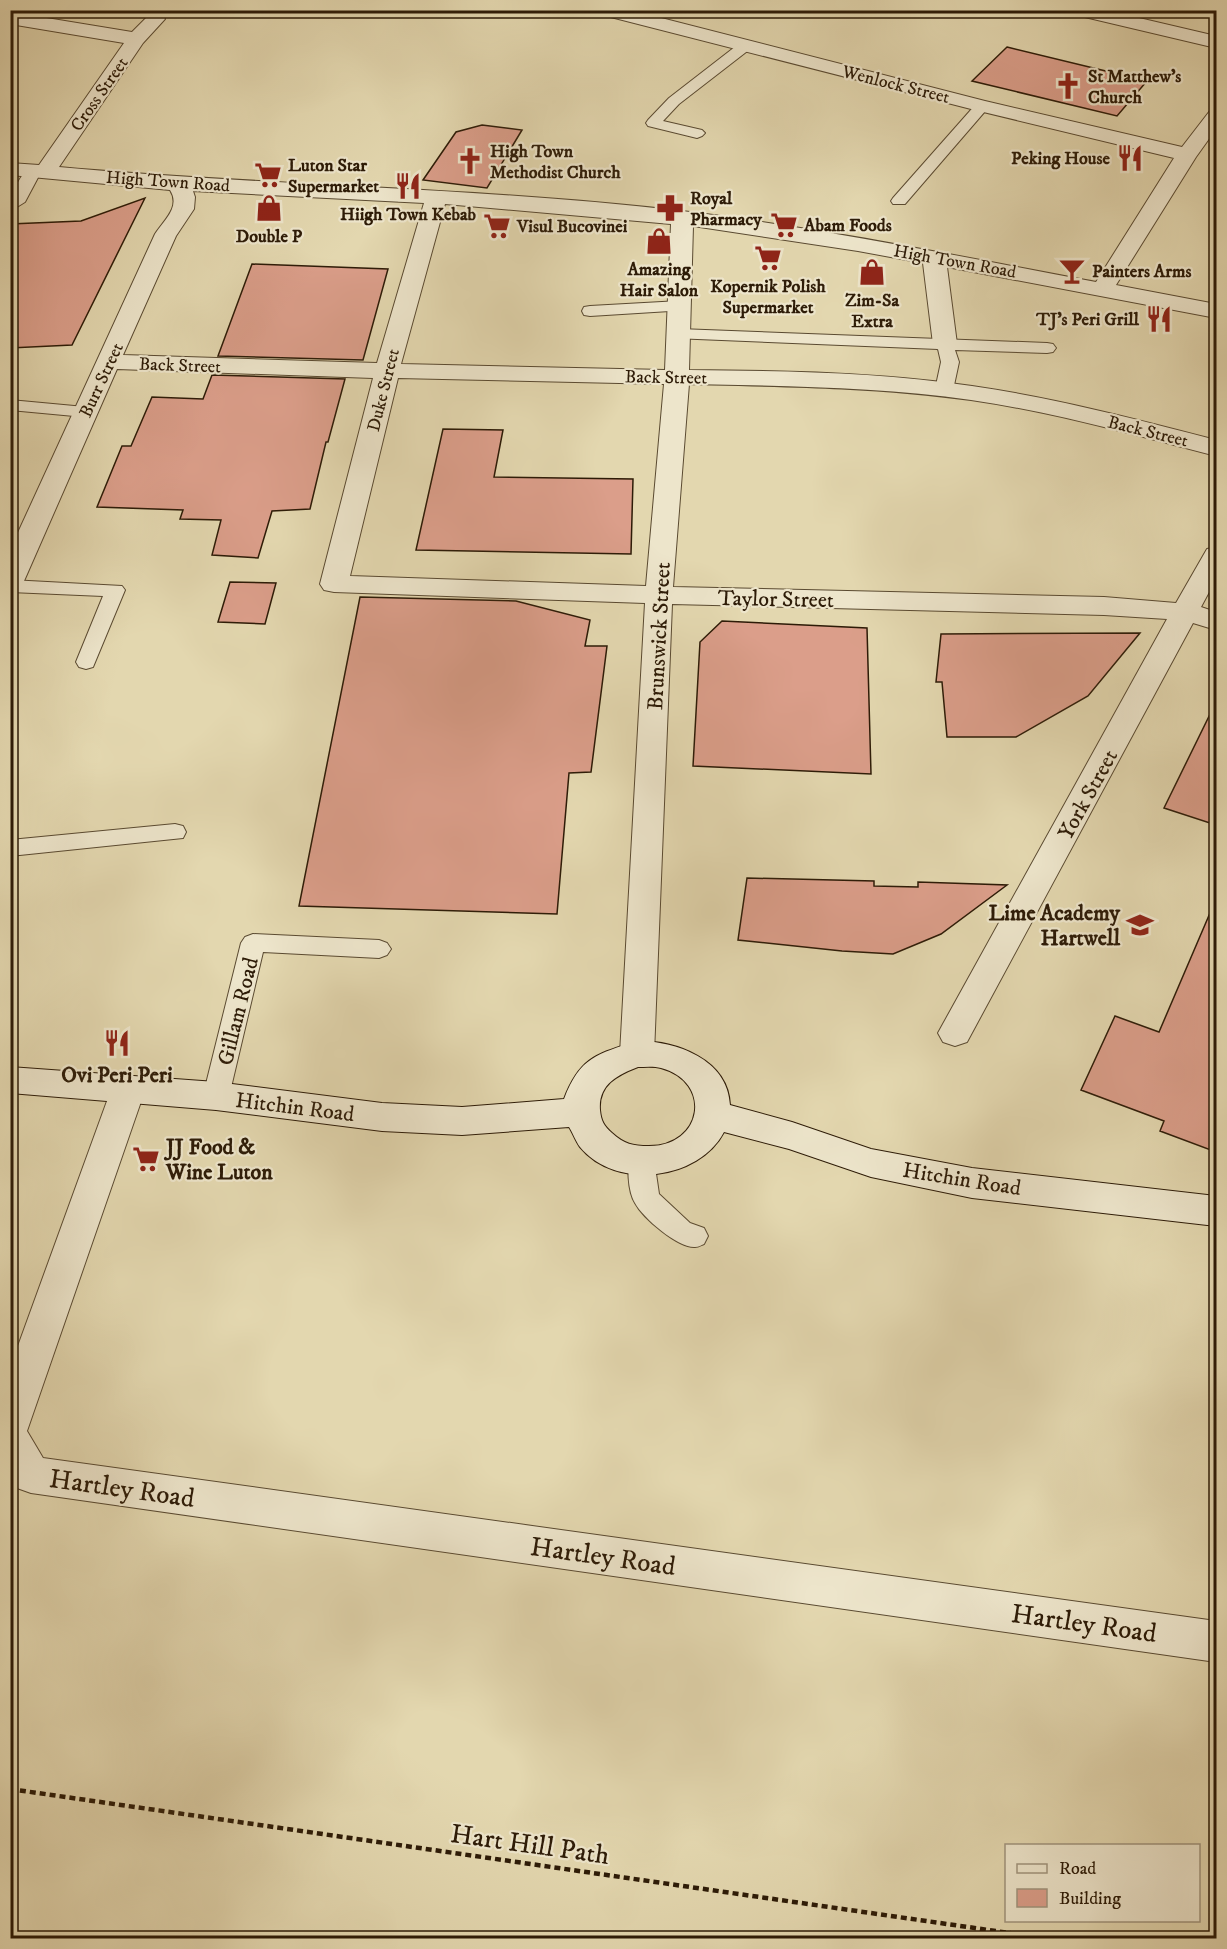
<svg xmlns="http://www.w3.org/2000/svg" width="1227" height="1949" font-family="'IM FELL DW Pica',serif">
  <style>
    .building { fill: #db9e8a; stroke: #2d1b07; stroke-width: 1.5 }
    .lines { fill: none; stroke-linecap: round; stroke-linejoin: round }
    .lane-casing { stroke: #5a4a31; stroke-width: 2 }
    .street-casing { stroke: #5a4a31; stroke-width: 2 }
    .secondary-casing { stroke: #2d1b07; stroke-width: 2 }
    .path { stroke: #2d1b07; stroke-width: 4.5; stroke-dasharray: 6 4; stroke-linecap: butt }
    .lane { fill: #ede5cb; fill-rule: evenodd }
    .street { fill: #ede5cb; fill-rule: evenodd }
    .secondary { fill: #ede5cb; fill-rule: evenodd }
    .labels { text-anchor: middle; stroke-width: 4.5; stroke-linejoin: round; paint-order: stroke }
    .far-poi-label { font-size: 18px; font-weight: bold; fill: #2d1b07; stroke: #ede5cb; text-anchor: start }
    .far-street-label { font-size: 18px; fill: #2d1b07; stroke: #ede5cb }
    .street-label { font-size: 22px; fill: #2d1b07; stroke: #ede5cb }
    .poi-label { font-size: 22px; font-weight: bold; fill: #2d1b07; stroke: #ede5cb; text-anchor: end }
    .near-street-label { font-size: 27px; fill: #2d1b07; stroke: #ede5cb }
  </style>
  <rect width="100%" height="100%" fill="#e3d7af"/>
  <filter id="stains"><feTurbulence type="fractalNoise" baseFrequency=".00333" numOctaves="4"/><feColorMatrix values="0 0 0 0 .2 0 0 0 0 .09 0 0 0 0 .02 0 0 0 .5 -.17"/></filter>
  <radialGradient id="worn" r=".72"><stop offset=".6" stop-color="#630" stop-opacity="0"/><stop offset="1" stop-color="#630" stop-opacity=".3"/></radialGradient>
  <path class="building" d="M1007,47L1147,81L1117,116L972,81Z
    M482,125L522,130L487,188L423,180L456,132Z
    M145,198L72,345L10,348V224L81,221Z
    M252,264L388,269L363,360L218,356Z
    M212,375L345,379L328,442H326L310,509L272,511L258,558L212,555L221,520L180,519L183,510L97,507L122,446H131L152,397L203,399Z
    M443,429L503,430L494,477L633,479L631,554L416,550Z
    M230,582L276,583L265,624L218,622Z
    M360,597L516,601L590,620L585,646H607L591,772L569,773L557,914L299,906Z
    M722,621L867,628L871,774L693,766L700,642Z
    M1140,633L1088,696L1016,737H947L942,682H936L941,634Z
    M1216,702V825L1164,808Z
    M747,878L874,881V886L918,887V882L1007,885L941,934L893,954L842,951L738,940Z
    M1216,899V1152L1160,1131L1164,1121L1081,1090L1115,1016L1159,1032Z"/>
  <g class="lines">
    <defs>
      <path id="lane" d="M745,42L750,43L752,46L750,49L679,104L663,121L702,130L705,133L702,136L697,138L648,126L646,123L648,120L669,98L740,43Z
        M982,102L987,103L989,106L987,109L905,204H893L891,201L893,198L977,103Z
        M34,165L42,170L25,202L17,207L11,205C10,195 23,168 34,165Z
        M680,301L686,302L688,306L686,310L590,316L584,315L582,311L584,307L590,306Z
        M679,329L1047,343L1053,344L1056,348L1053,352L1047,353L955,350L959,362L953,390L950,394H938L935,390L941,362L938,349L673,338L670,334L673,330Z
        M10,400L85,407L91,408L94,412L91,416L85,417L10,410Z
        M10,580L122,586L125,590L93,667L86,669L79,667L76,662L103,596L10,592Z
        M175,824L183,826L186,832L183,838L10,856V840Z
        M253,934L379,940L387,943L391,949L387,955L379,958L263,952L229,1096L225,1103L216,1106L207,1103L203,1096L241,943L245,937Z
        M641,1150L650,1153L654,1160L659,1194L690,1223L704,1228L708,1236L704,1244C701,1245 699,1247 695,1247C678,1248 643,1218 635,1203C628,1192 626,1164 632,1153Z"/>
      <path id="street" d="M597,10H630L985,101L1182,147L1209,112L1216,110V129L1196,157L1116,285L1216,304V318L947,267L957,344L953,349L945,351L937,349L933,344L923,263L858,251L693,226L689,370C784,371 878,372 972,386C1054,398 1136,419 1216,440V456C1135,435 1054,412 971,400C878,387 783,386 689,384L673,587L1104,597L1176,603L1207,549L1216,547V579L1201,607L1216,612V630L1193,623L967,1042L955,1046L943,1042L938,1033L1167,619L1104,615L672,604L654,1054L649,1063L637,1067L625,1063L620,1054L645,603L334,592L324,590L320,584L373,378L117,369L24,581L20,587L10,589V550L155,234C164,220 181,207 170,190L10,175V163L39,165L124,43L10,24V12L132,32L149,15H163L165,19L143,43L59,167C266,186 475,187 682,211C822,228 958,256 1096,282L1174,158L975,110L599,14ZM193,191L424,203L377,363L123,355L176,236L194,209L195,197ZM445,204L671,224L665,370L401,364ZM398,378L664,384L646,586L350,576Z
        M1070,10H1105L1216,36V48L1072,14Z
        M128,1076L140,1080L145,1090L27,1431L43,1458L1216,1621V1662L31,1493L17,1488L10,1477V1368L111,1090L116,1080Z"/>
      <path id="secondary" d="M637,1041C676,1041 728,1059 730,1105L792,1122L871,1149L972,1168L1216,1196V1226L972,1198L871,1177L789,1149L724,1132C699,1180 616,1191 580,1147C576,1142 573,1133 569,1127L462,1135L382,1131L216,1110L10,1093V1067L216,1082L382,1103L462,1107L564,1099C580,1057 597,1054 637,1041ZM638,1067C645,1067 654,1066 661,1068C713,1082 703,1146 649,1146C633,1146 624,1144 612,1133C604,1126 601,1121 600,1110C598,1085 617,1075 638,1067Z"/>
    </defs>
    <use href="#lane" class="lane-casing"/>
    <use href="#street" class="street-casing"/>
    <use href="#secondary" class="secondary-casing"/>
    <path class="path" d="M10,1789L1044,1938"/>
    <use href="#lane" class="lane"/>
    <use href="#street" class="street"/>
    <use href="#secondary" class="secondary"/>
  </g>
  <defs>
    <symbol id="church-bare" viewBox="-9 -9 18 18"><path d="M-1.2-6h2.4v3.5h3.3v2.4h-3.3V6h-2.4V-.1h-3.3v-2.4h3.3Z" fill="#8f2418" stroke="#ede5cb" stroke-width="2.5" paint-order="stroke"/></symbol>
    <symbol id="restaurant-bare" viewBox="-9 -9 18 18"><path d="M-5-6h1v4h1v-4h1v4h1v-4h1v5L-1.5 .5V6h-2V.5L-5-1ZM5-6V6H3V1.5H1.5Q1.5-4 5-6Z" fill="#8f2418" stroke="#ede5cb" stroke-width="2.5" paint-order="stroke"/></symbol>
    <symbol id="supermarket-bare" viewBox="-9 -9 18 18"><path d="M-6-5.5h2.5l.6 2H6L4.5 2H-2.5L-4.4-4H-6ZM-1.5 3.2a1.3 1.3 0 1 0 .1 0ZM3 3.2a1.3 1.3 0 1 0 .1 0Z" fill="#8f2418" stroke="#ede5cb" stroke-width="2.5" paint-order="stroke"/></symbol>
    <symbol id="shop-bare" viewBox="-9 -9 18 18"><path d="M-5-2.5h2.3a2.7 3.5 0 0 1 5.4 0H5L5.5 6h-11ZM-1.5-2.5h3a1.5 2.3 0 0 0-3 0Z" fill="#8f2418" stroke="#ede5cb" stroke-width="2.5" paint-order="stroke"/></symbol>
    <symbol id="pharmacy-bare" viewBox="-9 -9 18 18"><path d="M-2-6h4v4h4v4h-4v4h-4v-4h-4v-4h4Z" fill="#8f2418" stroke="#ede5cb" stroke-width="2.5" paint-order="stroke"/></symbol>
    <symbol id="bar-bare" viewBox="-9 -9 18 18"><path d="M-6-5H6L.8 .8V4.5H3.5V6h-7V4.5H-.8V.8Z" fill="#8f2418" stroke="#ede5cb" stroke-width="2.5" paint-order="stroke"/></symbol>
    <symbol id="school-bare" viewBox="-9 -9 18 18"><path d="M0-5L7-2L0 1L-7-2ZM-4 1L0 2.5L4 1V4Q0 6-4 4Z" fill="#8f2418" stroke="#ede5cb" stroke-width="2.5" paint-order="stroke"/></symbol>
  </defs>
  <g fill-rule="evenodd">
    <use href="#church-bare" x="1049" y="67" width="38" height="38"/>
    <use href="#restaurant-bare" x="1111" y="139" width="38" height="38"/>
    <use href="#church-bare" x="451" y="142" width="38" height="38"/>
    <use href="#supermarket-bare" x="249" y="156" width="38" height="38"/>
    <use href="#restaurant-bare" x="389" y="167" width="38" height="38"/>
    <use href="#shop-bare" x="250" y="189" width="38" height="38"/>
    <use href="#pharmacy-bare" x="651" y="189" width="38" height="38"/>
    <use href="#supermarket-bare" x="765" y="206" width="38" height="38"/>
    <use href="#supermarket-bare" x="478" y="207" width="38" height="38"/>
    <use href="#shop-bare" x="640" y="222" width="38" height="38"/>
    <use href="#supermarket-bare" x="749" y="239" width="38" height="38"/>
    <use href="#bar-bare" x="1053" y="252" width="38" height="38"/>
    <use href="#shop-bare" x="853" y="253" width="38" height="38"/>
    <use href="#restaurant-bare" x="1140" y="300" width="38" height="38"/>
    <use href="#school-bare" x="1121" y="906" width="38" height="38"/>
    <use href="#restaurant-bare" x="98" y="1024" width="38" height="38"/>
    <use href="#supermarket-bare" x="127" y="1140" width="38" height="38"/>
  </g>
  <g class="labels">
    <g class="far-poi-label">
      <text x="1088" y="82">St Matthew's<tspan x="1088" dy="21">Church</tspan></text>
      <text x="490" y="157">High Town<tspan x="490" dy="21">Methodist Church</tspan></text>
      <text x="1110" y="164" text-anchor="end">Peking House</text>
      <text x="288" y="171">Luton Star<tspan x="288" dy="21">Supermarket</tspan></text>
      <text x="690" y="204">Royal<tspan x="690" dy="21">Pharmacy</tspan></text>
      <text x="408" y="220" text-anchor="middle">Hiigh Town Kebab</text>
      <text x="804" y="231">Abam Foods</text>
      <text x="517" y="232">Visul Bucovinei</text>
      <text x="269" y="242" text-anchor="middle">Double P</text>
      <text x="659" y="275" text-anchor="middle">Amazing<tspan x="659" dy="21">Hair Salon</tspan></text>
      <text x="1092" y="277">Painters Arms</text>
      <text x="768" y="292" text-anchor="middle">Kopernik Polish<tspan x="768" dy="21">Supermarket</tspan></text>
      <text x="872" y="306" text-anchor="middle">Zim-Sa<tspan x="872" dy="21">Extra</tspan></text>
      <text x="1139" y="325" text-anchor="end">TJ's Peri Grill</text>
    </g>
    <g class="far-street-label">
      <text transform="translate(896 84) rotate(14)" y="6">Wenlock Street</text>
      <text transform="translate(99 94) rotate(-55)" y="6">Cross Street</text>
      <text transform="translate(168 181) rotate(4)" y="6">High Town Road</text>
      <text transform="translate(955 261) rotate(10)" y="6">High Town Road</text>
      <text transform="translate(180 365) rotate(2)" y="6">Back Street</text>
      <text transform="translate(666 377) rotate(1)" y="6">Back Street</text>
      <text transform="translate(101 380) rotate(-65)" y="6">Burr Street</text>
      <text transform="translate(383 390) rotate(-76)" y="6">Duke Street</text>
      <text transform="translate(1148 431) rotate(14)" y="6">Back Street</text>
    </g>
    <g class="street-label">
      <text transform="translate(776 598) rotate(1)" y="8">Taylor Street</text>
      <text transform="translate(658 636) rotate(-87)" y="8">Brunswick Street</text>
      <text transform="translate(1087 794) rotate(-61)" y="8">York Street</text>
      <text transform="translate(237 1011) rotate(-76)" y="8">Gillam Road</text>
      <text transform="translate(295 1106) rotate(7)" y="8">Hitchin Road</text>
      <text transform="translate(962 1178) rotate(9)" y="8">Hitchin Road</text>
    </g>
    <g class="poi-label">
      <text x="1120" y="920">Lime Academy<tspan x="1120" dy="25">Hartwell</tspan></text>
      <text x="117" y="1082" text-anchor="middle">Ovi Peri Peri</text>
      <text x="166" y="1154" text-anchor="start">JJ Food &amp;<tspan x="166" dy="25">Wine Luton</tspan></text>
    </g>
    <g class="near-street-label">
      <text transform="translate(122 1488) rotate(8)" y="9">Hartley Road</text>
      <text transform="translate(603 1556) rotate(8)" y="9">Hartley Road</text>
      <text transform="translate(1084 1623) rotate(8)" y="9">Hartley Road</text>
      <text transform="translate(530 1844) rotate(8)" y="9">Hart Hill Path</text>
    </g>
  </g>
  <rect width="1227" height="1949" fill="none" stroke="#e3d7af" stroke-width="36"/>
  <rect x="12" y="12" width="1203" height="1925" fill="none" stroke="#2d1b07" stroke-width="3"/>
  <rect x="18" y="18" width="1191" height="1913" fill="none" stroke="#2d1b07" stroke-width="1.5"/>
  <rect x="1005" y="1844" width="195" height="78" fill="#ede5cb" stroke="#a0947d" stroke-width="1.5"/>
  <rect x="1017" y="1864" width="30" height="9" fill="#ede5cb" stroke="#a0947d" stroke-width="1.5"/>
  <text x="1059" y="1874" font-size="18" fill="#2d1b07">Road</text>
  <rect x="1017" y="1889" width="30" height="18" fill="#db9e8a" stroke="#a0947d" stroke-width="1.5"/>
  <text x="1059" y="1904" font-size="18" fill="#2d1b07">Building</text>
  <rect width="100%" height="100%" filter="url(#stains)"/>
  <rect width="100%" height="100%" fill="url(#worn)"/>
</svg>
